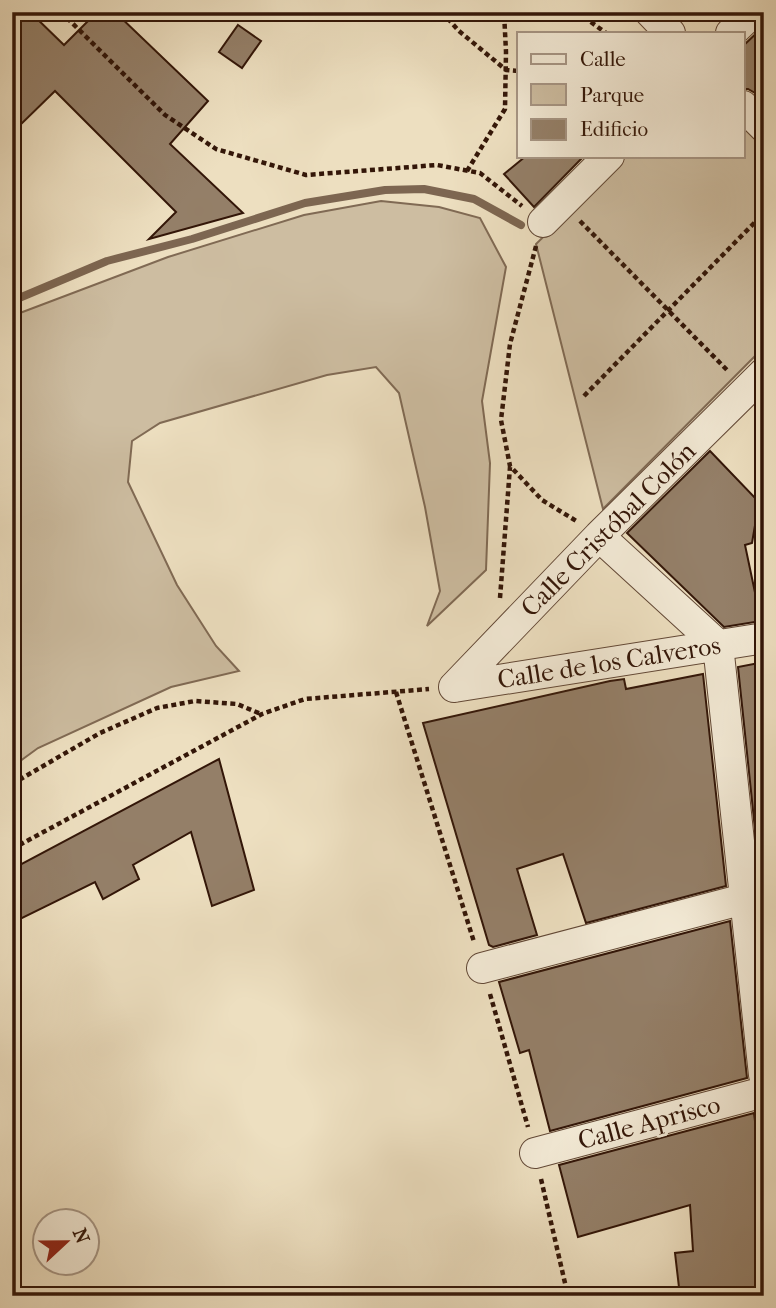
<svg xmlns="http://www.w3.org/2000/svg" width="776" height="1308" font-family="'IM FELL French Canon',serif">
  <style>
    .green { fill: #cdbda1; stroke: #806a54; stroke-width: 2 }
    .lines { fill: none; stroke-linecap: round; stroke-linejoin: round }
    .stream { stroke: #7d6651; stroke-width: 8 }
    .building { fill: #947f68; stroke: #331608; stroke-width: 2 }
    .minor-casing { stroke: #624836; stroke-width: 32 }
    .path { stroke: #331608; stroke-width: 4.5; stroke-dasharray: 5 3.5; stroke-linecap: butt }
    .minor { stroke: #f3ead6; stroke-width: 30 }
    .labels { text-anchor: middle; stroke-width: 6; stroke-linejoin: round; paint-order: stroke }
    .street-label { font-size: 26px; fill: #331608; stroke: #f3ead6 }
  </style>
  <rect width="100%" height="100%" fill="#eddfc0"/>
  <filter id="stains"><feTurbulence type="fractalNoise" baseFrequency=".00286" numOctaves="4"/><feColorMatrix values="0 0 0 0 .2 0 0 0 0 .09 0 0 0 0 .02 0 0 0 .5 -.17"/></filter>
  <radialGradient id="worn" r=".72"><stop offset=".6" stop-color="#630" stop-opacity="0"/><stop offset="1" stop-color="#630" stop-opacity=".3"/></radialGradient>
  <path class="green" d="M743,127L764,148V347L603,509L536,244L626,156H743Z
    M381,201L439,207L480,218L506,267L482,401L490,463L486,570L427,626L440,591L425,507L399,393L376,367L327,375L160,423L132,441L128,482L177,585L216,646L239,671L171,687L38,748L12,767V316L168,257L304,215Z"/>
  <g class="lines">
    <path class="stream" d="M12,301L107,261L192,239L305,203L385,190L424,189L474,199L521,225"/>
  </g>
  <path class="building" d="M12,12H30L64,45L97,12H115L208,101L170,144L243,213L149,239L176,212L55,91L12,133Z
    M238,25L261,41L242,68L219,52Z
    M764,26V102L755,93L748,89H743V46Z
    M526,156H584L534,207L504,174Z
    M710,451L759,502L752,543L745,545L761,621L724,627L627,533Z
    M764,662V877H760L738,667Z
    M703,674L726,886L586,923L563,854L517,869L537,935L493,947L489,945L423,723L610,681L624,679L626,689Z
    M219,759L254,890L212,906L191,832L133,865L139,879L103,899L95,882L12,923V869Z
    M730,921L747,1078L550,1131L529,1050L520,1053L499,982Z
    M754,1113L764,1192V1296H680L675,1253L693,1251L690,1205L578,1237L559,1165Z"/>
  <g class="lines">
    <defs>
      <path id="minor" d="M650,12L670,33
        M731,33L753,12
        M743,106L764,127
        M543,222L609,156
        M599,536L718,645L764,1075
        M454,687L599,536L764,373
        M454,687L764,638
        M482,968L763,894
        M535,1153L764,1092"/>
    </defs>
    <use href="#minor" class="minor-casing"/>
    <path class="path" d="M61,12L165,115L216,149L306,175L437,165L480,173L522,206
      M442,12L459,31L506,70L519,71
      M577,12L606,33
      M467,171L505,109L506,52L504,12
      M580,221L729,372
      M536,246L510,344L501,420L510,466L542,500L578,522
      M584,396L764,213
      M500,598L510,467
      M396,692L474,942
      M12,784L100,733L157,708L195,701L237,704L261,714
      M12,849L262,714L305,699L429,689
      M490,994L528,1127
      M541,1179L568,1296"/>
    <use href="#minor" class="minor"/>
  </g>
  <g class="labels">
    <g class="street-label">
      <text transform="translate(608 529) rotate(-45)" y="9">Calle Cristóbal Colón</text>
      <text transform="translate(609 662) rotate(-9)" y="9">Calle de los Calveros</text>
      <text transform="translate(649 1122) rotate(-15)" y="9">Calle Aprisco</text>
    </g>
  </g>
  <rect width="776" height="1308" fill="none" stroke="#eddfc0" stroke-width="42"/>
  <rect x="14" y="14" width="748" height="1280" fill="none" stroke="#331608" stroke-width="3.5"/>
  <rect x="21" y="21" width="734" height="1266" fill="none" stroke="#331608" stroke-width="2"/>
  <rect x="517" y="32" width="228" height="126" fill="#f3ead6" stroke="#a69584" stroke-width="2"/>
  <rect x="531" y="54" width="35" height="10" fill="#f3ead6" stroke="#a69584" stroke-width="2"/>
  <text x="580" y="66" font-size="21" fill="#331608">Calle</text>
  <rect x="531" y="84" width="35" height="21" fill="#cdbda1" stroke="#a69584" stroke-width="2"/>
  <text x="580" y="102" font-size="21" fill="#331608">Parque</text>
  <rect x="531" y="119" width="35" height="21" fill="#947f68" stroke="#a69584" stroke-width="2"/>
  <text x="580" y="136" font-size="21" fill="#331608">Edificio</text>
  <g transform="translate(66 1242) rotate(68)"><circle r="33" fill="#f3ead6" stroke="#a69584" stroke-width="2"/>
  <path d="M0-5L12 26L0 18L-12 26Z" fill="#8f2418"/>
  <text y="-10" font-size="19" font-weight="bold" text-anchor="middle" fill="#331608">N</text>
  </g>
  <rect width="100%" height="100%" filter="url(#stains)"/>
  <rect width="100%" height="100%" fill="url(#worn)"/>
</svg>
